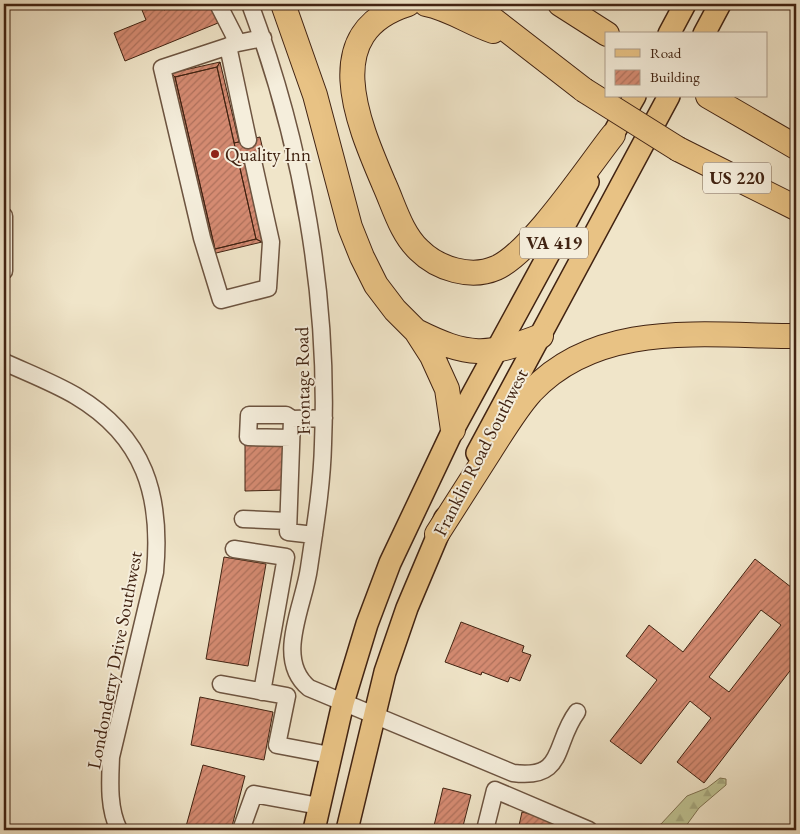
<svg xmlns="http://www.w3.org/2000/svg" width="800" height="834" font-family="'EB Garamond',serif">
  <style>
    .forest { fill: url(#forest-firs); stroke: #807352 }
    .building { fill: url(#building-hatch); stroke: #412312; fill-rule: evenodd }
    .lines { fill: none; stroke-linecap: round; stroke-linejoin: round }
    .minor-casing { stroke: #6d5440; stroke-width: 19 }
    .major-casing { stroke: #412312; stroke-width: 24 }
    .highway-casing { stroke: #412312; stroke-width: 26 }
    .minor { stroke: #f5eedc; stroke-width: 16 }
    .major { stroke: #e8c284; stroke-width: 21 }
    .highway { stroke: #e8c284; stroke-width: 24 }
    .highway-bridge-casing { stroke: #412312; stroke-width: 26; stroke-linecap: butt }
    .highway-bridge { stroke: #e8c284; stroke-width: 24 }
    .poi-dot { fill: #8f2418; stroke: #f5eedc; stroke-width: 2 }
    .labels { text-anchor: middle; stroke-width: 4; stroke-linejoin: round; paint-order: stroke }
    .shield { fill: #f5eedc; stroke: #77604f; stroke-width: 1 }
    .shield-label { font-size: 18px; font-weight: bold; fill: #412312 }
    .poi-label { font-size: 19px; fill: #412312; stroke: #f5eedc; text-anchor: start }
    .street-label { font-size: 19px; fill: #412312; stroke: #f5eedc }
  </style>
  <defs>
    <pattern id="forest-firs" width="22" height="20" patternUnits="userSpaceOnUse" patternTransform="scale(1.25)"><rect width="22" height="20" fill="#bfc393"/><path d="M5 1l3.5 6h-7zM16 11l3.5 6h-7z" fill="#a5a77e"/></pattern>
    <pattern id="building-hatch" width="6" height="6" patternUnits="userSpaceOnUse" patternTransform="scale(1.25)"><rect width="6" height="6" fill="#d58b72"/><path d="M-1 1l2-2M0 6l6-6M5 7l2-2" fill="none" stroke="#ae715c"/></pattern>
  </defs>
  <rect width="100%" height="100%" fill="#f0e5c9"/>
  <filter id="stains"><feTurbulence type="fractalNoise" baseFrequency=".004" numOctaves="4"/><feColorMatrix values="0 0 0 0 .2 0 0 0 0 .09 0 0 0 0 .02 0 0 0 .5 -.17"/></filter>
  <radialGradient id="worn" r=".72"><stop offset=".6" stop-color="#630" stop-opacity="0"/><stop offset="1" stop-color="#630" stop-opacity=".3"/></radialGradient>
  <path class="forest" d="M720,778L726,779V785L699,808L683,830H647L661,824L687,796L707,788Z"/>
  <path class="building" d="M145,4H162L164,10L180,4H210L218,23L125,61L114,33L146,20L142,10L147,8Z
    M220,62L239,142L234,143L217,67Z
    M220,62L217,67L175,77L171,73Z
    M217,67L256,239L215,249L175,77Z
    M171,73L175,77L215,249L212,254Z
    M260,137L265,159L239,164L234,143Z
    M245,163L262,242L256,239L239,164Z
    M256,239L262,242L212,254L215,249Z
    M245,442H285V490L245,491Z
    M224,557L266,564L248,666L206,659Z
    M755,559L796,591V663L704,783L677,762L711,718L690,701L641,764L610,741L657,680L626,656L649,625L683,652ZM761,610L781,625L729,692L709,677Z
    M461,622L524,646L522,652L531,655L520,681L510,677L508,682L482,672L481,675L445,662Z
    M200,697L273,712L264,760L191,745Z
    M203,765L245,776L231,830H185Z
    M443,788L471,795L462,830H433Z
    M522,812L554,820L552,830H518Z"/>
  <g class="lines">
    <defs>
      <path id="minor" d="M218,4L238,43
        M250,4C302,144 329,295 323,444C322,486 315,527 309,568C304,606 274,659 309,688L513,773C566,780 553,744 577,712
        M228,46L248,140
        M253,161L271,242L268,288L221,300L202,238L162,68L238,43L263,38
        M4,216V271
        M4,362C28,373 54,383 76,396C145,437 162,496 155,572L111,757C110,781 108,808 119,830
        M291,438L248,437L249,415H286L292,419
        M243,519L288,521
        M314,535L288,532L292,419L324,418
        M234,549L286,557L262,692
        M221,684L287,696L277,745L330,755
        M241,830L254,794L319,806
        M485,830L495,790L589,830"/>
      <path id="major" d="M669,34L685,4
        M704,34L720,4
        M616,129L635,96
        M477,453L669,96
        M314,830L343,703L367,624L390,563L453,430L588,182
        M347,830L385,672L407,608L445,518"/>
      <path id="highway" d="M283,4L315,95L350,227L362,257L376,285L395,310L416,331L432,356L447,389L453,430
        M408,4C318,32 358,123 384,184C394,206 401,233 419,250C438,269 471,279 496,268C531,253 587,168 613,135
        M426,4C451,9 469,23 493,31
        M473,4L584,90
        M560,4L607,34
        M708,96L796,147
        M678,149L796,208
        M416,331C468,357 487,357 541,336
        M437,534C455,506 472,479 490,451C503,431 515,410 531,392C599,319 706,336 796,336"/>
    </defs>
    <use href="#minor" class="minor-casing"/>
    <use href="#major" class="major-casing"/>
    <use href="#highway" class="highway-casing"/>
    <use href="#minor" class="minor"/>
    <use href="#major" class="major"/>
    <use href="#highway" class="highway"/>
    <defs>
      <path id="highway-bridge" d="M584,90L678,149"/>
    </defs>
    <use href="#highway-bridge" class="highway-bridge-casing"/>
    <use href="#highway-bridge" class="highway-bridge"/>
  </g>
  <circle class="poi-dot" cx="215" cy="154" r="5"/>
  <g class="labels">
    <g class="shield">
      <rect x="703" y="162.5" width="68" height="31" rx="4"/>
      <rect x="520" y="227.5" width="68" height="31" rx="4"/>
    </g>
    <g class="shield-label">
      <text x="737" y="184">US 220</text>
      <text x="554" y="249">VA 419</text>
    </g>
    <g class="poi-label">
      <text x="225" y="161">Quality Inn</text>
    </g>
    <g class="street-label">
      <text transform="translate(302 381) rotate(-91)" y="7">Frontage Road</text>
      <text transform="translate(480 452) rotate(-63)" y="7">Franklin Road Southwest</text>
      <text transform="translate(114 660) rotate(-79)" y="7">Londonderry Drive Southwest</text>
    </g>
  </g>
  <rect width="800" height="834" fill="none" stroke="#f0e5c9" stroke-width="20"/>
  <rect x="5" y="5" width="790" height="824" fill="none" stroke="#412312" stroke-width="2.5"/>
  <rect x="10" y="10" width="780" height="814" fill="none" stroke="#412312"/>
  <rect x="605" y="32" width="162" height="65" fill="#f5eedc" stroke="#ad9d8b"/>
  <rect x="615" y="49" width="25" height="8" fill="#e8c284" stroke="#ad9d8b"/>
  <text x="650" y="58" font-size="15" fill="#412312">Road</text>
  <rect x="615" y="70" width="25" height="15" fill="url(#building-hatch)" stroke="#ad9d8b"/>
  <text x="650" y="82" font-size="15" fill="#412312">Building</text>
  <rect width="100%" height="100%" filter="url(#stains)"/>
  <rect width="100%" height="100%" fill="url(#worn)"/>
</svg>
